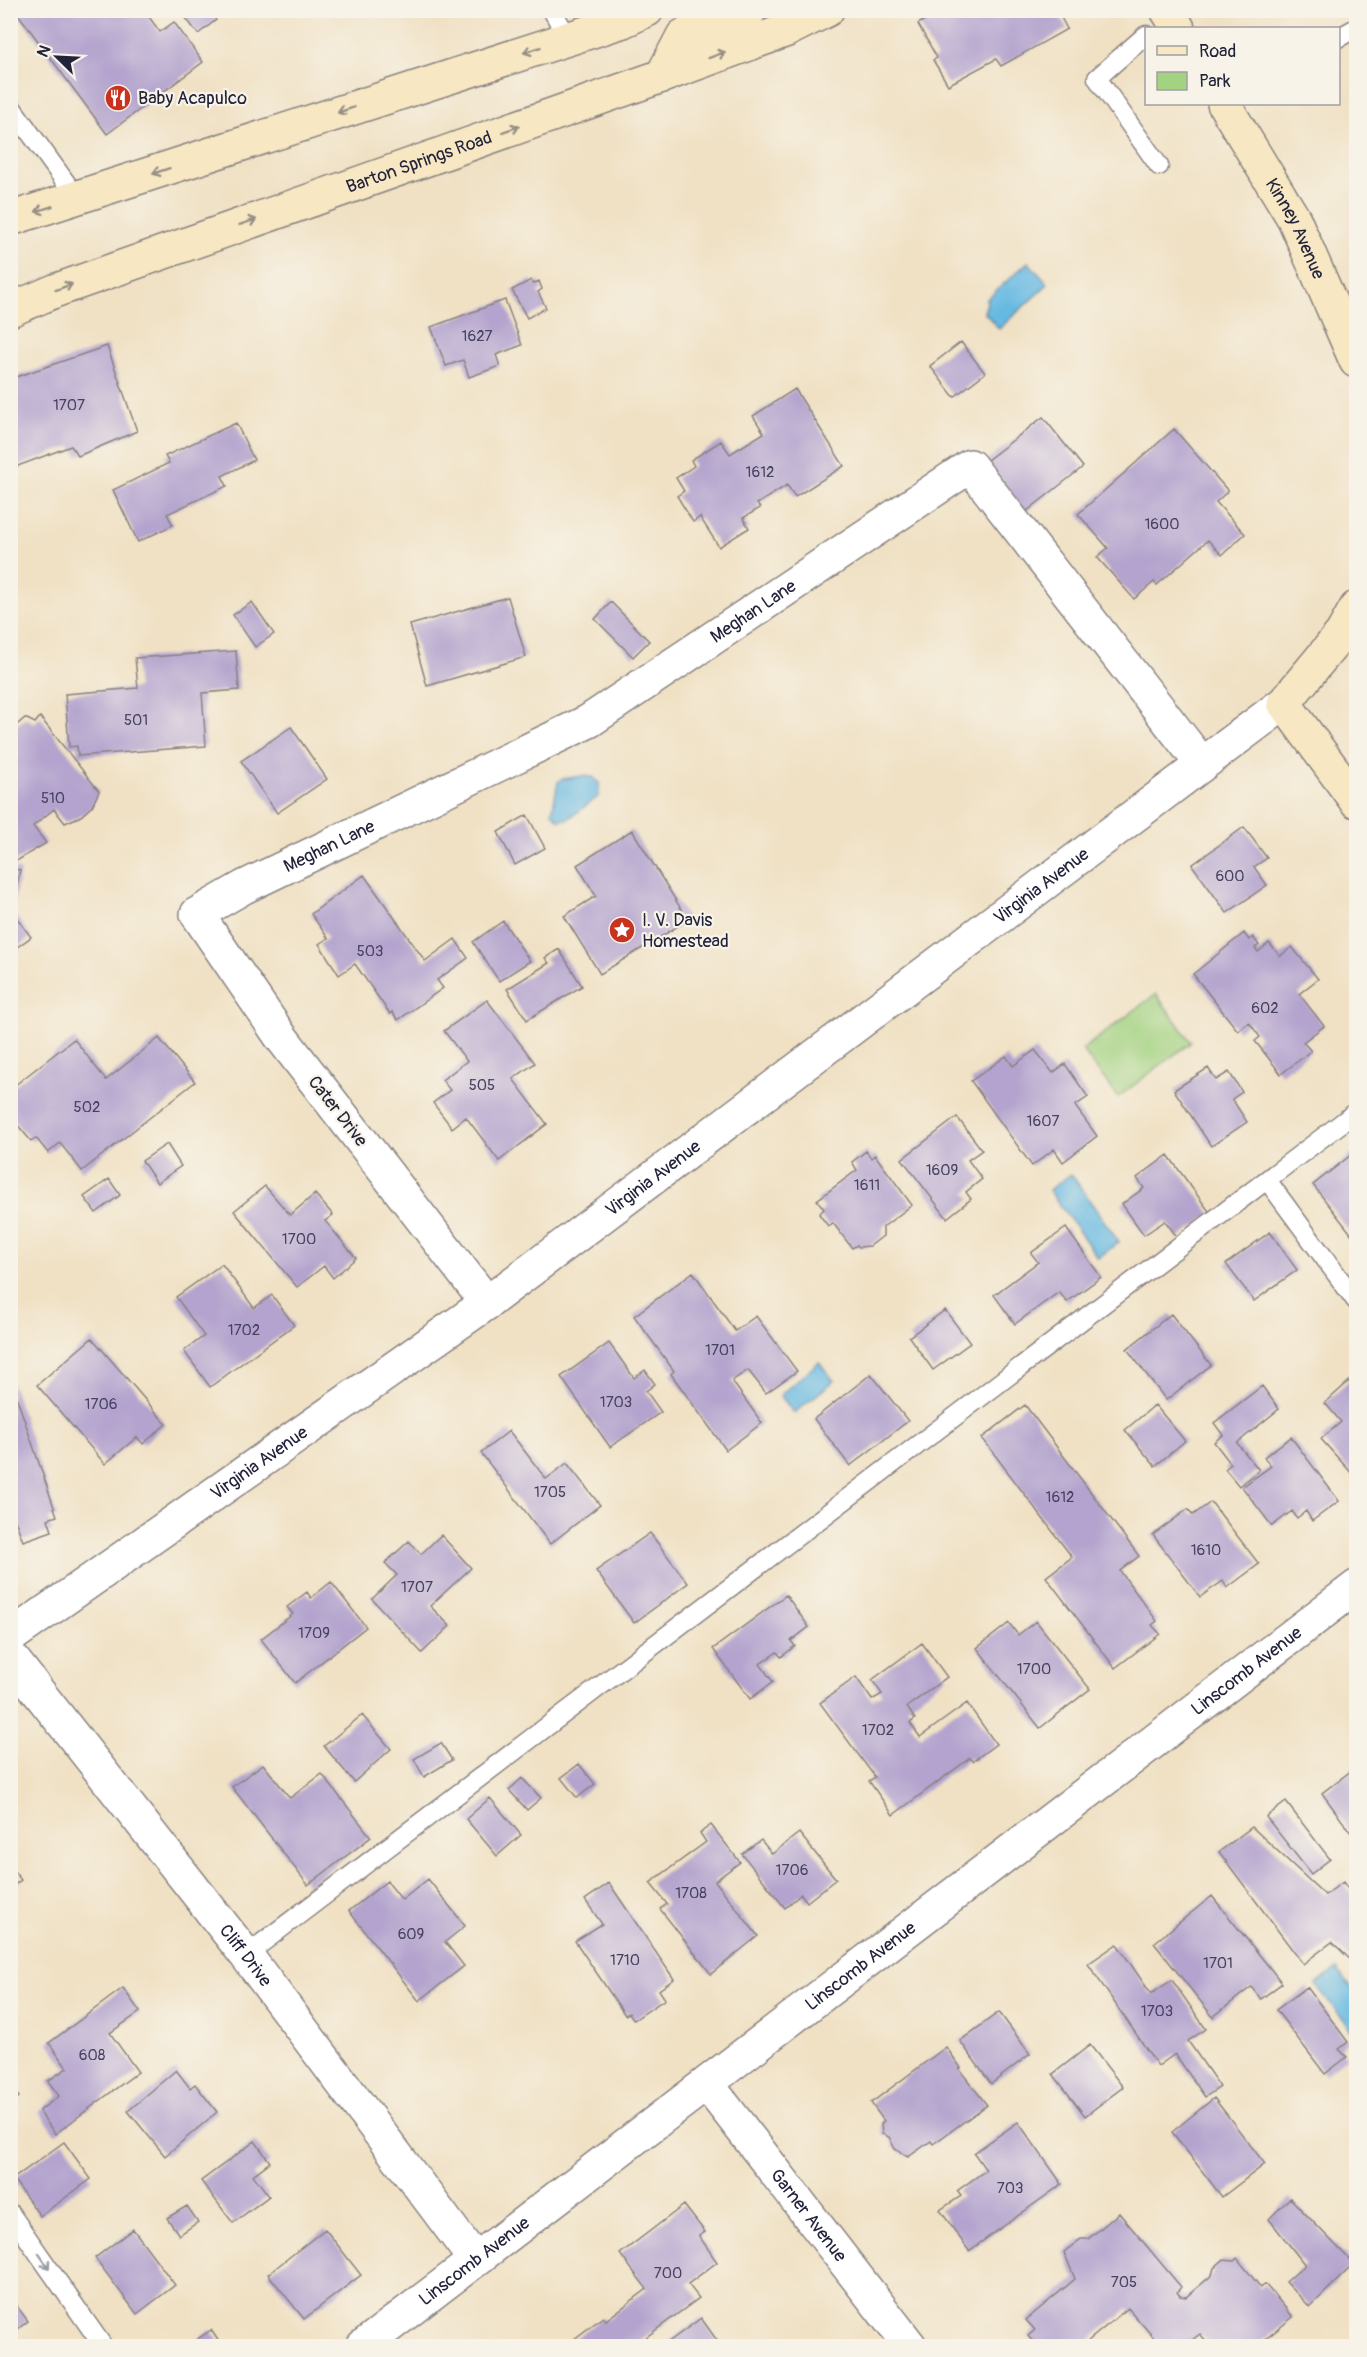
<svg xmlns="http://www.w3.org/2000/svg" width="1367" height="2357" font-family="Pangolin,sans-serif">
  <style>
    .green { fill: #a3d281; stroke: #627a5e; stroke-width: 1.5 }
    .water { fill: #66b9e2; stroke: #446e8e; stroke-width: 1.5 }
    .building { fill: #b3a3ce }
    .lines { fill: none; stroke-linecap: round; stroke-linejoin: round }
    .lane-casing { stroke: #898280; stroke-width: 21 }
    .street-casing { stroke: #898280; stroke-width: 36 }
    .secondary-casing { stroke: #898280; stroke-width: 36 }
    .lane { stroke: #fff; stroke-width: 18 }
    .street { stroke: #fff; stroke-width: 33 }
    .secondary { stroke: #f7e8c3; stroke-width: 33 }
    .oneway { stroke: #978f86 }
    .oneway2 { stroke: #9c9ca7 }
    .labels { text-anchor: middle; stroke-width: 4.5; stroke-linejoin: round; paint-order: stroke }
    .number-label { font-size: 15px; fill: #464260 }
    .poi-label { font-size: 18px; fill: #22223b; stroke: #f7f3e8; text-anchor: start }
    .street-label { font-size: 18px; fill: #22223b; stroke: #f7f3e8 }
  </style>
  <rect width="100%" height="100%" fill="#f7f3e8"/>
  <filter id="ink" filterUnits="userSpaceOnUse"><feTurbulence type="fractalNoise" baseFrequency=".0167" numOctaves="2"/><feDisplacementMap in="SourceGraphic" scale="12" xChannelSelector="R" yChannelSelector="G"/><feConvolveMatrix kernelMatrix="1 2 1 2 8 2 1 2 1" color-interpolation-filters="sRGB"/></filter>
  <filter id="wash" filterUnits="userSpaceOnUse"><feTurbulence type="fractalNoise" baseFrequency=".008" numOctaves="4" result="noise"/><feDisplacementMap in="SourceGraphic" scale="24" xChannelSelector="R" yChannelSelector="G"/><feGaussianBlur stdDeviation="1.35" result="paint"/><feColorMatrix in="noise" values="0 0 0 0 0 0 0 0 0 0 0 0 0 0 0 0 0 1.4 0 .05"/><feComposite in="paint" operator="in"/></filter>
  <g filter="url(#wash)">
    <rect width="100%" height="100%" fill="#f0e1c4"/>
    <path class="green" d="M1156,994L1191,1042L1118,1097L1082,1050Z"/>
    <path class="water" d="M1028,262L1048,284L999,329L984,312L987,303L986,300Z
      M582,776L593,777L599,783V796L568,819L559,820L552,812L558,782L562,779Z
      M1071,1174L1119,1242L1098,1258L1049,1190Z
      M819,1362L834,1381L794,1413L780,1395Z
      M1337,1969L1356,1994L1355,2035L1316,1985Z"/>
    <g id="blocks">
      <path class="building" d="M15,10H144L160,32L174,22L203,62L107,134Z
        M180,10H209L216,20L198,34Z
        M942,10H1057L1067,29L1001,66L996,59L948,85L933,60L937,58L918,24Z
        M531,280L533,284L539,281L542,289L538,292L546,308L527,318L512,290Z
        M505,300L522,345L496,355L500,366L469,377L463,360L446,366L431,327Z
        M961,342L985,373L954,397L930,366Z
        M107,346L137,431L78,456L71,446L10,469V379Z
        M795,389L844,466L795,497L787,485L757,504L760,508L743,518L749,528L719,547L700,517L693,522L677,496L684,491L676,478L694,466L691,460L721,441L730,454L764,433L753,416Z
        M1043,417L1083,467L1022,515L982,464Z
        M236,423L254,460L222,476L227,486L167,514L173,525L138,542L113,490L169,463L165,456Z
        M1174,429L1228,491L1216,502L1245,534L1222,555L1208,540L1157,585L1154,582L1134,599L1097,557L1108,548L1078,514Z
        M508,597L526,657L427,686L410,625Z
        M252,602L274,634L255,647L233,615Z
        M611,602L649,641L633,657L595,619Z
        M236,651L239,690L202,693L206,746L78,756L77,746L69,747L65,694L138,688L135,658Z
        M40,717L99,791L92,806L81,816L65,823L54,809L33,826L46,843L10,865L11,730L25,718L35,723Z
        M291,727L327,779L277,813L241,761Z
        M527,815L545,848L515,865L498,832Z
        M1244,827L1267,858L1254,867L1267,885L1227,913L1192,865Z
        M632,830L688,920L600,974L564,916L596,896L577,865Z
        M10,869L20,870L12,911L31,937L10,952Z
        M364,875L425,961L455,939L468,958L437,980L443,988L398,1020L392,1012L390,1014L355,964L339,975L319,944L328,938L311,914Z
        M503,921L530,961L499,981L473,942Z
        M1244,933L1249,940L1253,937L1259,945L1255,948L1258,952L1269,943L1280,956L1292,947L1318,979L1299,994L1324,1026L1303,1042L1311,1051L1281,1074L1255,1041L1260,1037L1249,1022L1238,1031L1193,974Z
        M559,949L582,986L527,1020L507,989L549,963L545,958Z
        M487,1000L535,1063L513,1079L547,1124L499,1161L466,1117L452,1128L433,1103L450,1090L442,1080L467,1061L444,1031Z
        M159,1038L195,1082L82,1171L60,1143L48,1153L36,1138L31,1141L10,1116V1089L74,1039L106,1080Z
        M1035,1050L1053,1073L1065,1064L1088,1097L1075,1106L1097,1136L1063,1162L1054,1149L1032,1166L971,1081L1006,1056L1013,1066Z
        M1208,1068L1216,1080L1229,1072L1242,1092L1232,1099L1247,1122L1211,1146L1174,1090Z
        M957,1117L982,1150L968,1160L982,1179L966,1192L971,1199L947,1218L902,1159Z
        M167,1144L181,1166L157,1183L142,1161Z
        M866,1151L871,1158L875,1155L912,1205L883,1227V1236L870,1246L859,1247L857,1245L852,1248L833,1223L828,1226L819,1214L824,1209L817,1200L857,1170L852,1162Z
        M1356,1151V1240L1313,1185Z
        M1168,1155L1211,1214L1178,1238L1165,1221L1144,1235L1122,1204L1144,1188L1137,1178Z
        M109,1179L120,1195L96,1213L84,1197Z
        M265,1186L290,1215L315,1194L333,1215L325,1221L356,1258L333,1278L324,1266L297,1287L234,1211Z
        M1066,1228L1101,1277L1067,1302L1059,1292L1015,1324L994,1295L1038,1262L1031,1253Z
        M1270,1232L1297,1270L1254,1301L1226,1264Z
        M222,1264L254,1308L272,1295L294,1325L210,1387L184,1351L204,1336L176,1297Z
        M693,1272L735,1331L756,1316L797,1371L766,1393L748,1370L732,1381L762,1423L726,1450L671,1374L674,1371L634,1316Z
        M945,1310L970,1343L933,1370L909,1337Z
        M1171,1314L1211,1365L1166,1400L1127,1349Z
        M92,1338L166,1424L143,1444L137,1437L105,1464L37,1385Z
        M609,1343L634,1378L645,1370L655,1384L646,1391L661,1412L610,1447L561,1377Z
        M871,1374L908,1421L850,1466L814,1419Z
        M1356,1375V1478L1321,1439L1341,1422L1325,1403Z
        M11,1381L57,1516L48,1519L52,1531L23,1541L15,1520L10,1522Z
        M1262,1386L1279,1409L1237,1443L1259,1470L1239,1486L1225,1469L1231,1464L1214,1442L1223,1435L1214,1423Z
        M1025,1405L1139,1556L1120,1571L1157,1621L1152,1625L1160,1634L1115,1668L1046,1577L1072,1557L982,1438Z
        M1155,1405L1185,1441L1155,1466L1125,1430Z
        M509,1431L546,1479L567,1463L600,1505L550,1544L481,1453Z
        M1291,1437L1339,1501L1312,1521L1306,1511L1297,1518L1292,1511L1272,1526L1242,1487L1271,1466L1264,1457Z
        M1211,1502L1259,1564L1227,1588L1223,1581L1200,1597L1153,1535L1188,1509L1193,1515Z
        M650,1533L688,1583L634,1623L596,1571Z
        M441,1535L471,1568L430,1606L450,1626L422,1653L372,1599L397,1575L385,1563L409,1541L421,1554Z
        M331,1582L366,1627L295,1683L261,1639L293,1614L287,1607L307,1592L311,1598Z
        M786,1595L809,1627L791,1641L795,1646L781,1657L777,1652L760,1664L773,1682L750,1699L713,1649Z
        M1036,1621L1090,1689L1040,1728L977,1648L1009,1623L1018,1635Z
        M922,1643L947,1677L907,1707L915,1719L910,1723L920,1737L967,1703L996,1744L973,1761L970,1758L893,1815L869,1781L875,1777L820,1703L856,1677L872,1700L882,1694L872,1680Z
        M362,1715L391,1749L354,1782L324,1746Z
        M441,1743L452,1760L424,1777L414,1759Z
        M263,1764L290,1798L322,1774L371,1837L308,1885L232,1787Z
        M579,1764L595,1784L577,1798L561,1778Z
        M1356,1767V1840L1322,1793Z
        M522,1778L541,1798L527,1810L509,1790Z
        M490,1798L521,1835L497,1856L466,1819Z
        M1286,1802L1330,1859L1311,1874L1266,1817Z
        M711,1825L740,1862L715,1881L758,1936L711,1974L660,1909L667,1904L650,1883L706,1842L700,1833Z
        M1252,1827L1325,1895L1343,1882L1356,1900V1965L1332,1942L1303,1964L1219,1852Z
        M799,1833L836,1879L807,1902L801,1894L785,1908L742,1854L761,1840L772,1854Z
        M10,1866L21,1880L10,1888Z
        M428,1879L465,1926L445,1942L464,1966L419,2001L349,1911L387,1881L402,1900Z
        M609,1883L674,1979L659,1990L665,1999L634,2020L629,2013L625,2015L575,1941L602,1924L585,1900Z
        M1212,1896L1282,1983L1261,1999L1251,1987L1213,2017L1154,1943Z
        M1117,1944L1151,1994L1172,1980L1206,2029L1188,2041L1220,2087L1205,2097L1175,2054L1158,2066L1088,1964Z
        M1307,1987L1348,2042L1339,2049L1347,2057L1325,2074L1276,2010Z
        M123,1988L140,2012L110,2033L138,2072L55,2134L39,2111L59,2096L48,2081L67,2068L49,2043Z
        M999,2012L1030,2054L991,2084L960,2041Z
        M1090,2045L1123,2087L1085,2116L1053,2074Z
        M946,2047L961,2068L959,2069L987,2105L933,2144L931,2141L908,2157L895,2149L889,2137L882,2134L881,2124L884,2121L871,2103Z
        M176,2070L190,2088L195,2084L217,2112L165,2156L128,2111Z
        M10,2085L19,2097L10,2103Z
        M1214,2098L1265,2164L1222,2197L1172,2132Z
        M1018,2122L1062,2184L969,2251L940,2210L961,2196L957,2191L986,2170L974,2153Z
        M255,2141L270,2162L253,2175L269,2196L233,2223L201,2181Z
        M64,2142L91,2179L40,2216L13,2179Z
        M1290,2198L1354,2264L1310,2307L1286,2282L1305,2265L1269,2219Z
        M684,2205L705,2232L699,2236L717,2262L688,2284L699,2298L634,2346H565L603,2317L606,2320L647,2289L620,2254Z
        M187,2206L198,2222L179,2235L167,2218Z
        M1119,2213L1181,2287L1177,2292L1180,2296L1186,2297L1212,2275L1214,2268L1223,2260L1234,2261L1237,2258L1261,2288L1265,2284L1293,2317L1257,2346H1211L1200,2334L1184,2346H1161L1128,2308L1082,2346H1037L1028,2336L1035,2330L1026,2320L1075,2279L1064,2252L1081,2239H1088Z
        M133,2229L175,2285L137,2314L95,2258Z
        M325,2229L361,2275L304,2319L268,2274Z
        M10,2297L28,2321L10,2335Z
        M701,2318L721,2346H663Z
        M211,2330L222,2346H187Z"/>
    </g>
  </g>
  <g filter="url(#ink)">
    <use href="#blocks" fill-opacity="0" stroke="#898280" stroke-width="1.5"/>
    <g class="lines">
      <defs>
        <path id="lane" d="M552,10L568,38
          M1146,35L1097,78L1159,166
          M1338,38L1356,28
          M10,105L77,198
          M1267,1180L1356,1301
          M246,1955L1356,1112
          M10,2213L103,2346"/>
        <g id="street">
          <path id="s1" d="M487,1303L281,1037L197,914L244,887L589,721L970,466L1201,763"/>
          <path id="s2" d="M10,1637L487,1303L1284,703"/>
          <path id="s3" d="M10,1656L246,1955L475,2260"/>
          <path id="s4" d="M707,2084L910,2346"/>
          <path id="s5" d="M363,2346L1356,1587"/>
        </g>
        <g id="secondary">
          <path d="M1167,10L1178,28"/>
          <path d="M662,76L683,36L750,10"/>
          <path id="s6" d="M1224,104L1294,219L1356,361"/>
          <path d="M10,219L623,21L647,10"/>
          <path id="s7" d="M10,310L57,290L662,76L787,30L827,10"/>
          <path d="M1356,608L1342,633L1284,703L1356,801"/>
        </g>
      </defs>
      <use href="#lane" class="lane-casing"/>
      <use href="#street" class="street-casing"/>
      <use href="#secondary" class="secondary-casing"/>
      <use href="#lane" class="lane"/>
      <use href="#street" class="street"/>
      <use href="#secondary" class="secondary"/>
    </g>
    <defs><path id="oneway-shaft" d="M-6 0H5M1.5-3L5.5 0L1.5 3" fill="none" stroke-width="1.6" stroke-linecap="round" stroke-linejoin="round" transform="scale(1.5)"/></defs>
    <g class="oneway">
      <use href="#oneway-shaft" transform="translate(532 50) rotate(162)"/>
      <use href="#oneway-shaft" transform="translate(717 55) rotate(-20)"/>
      <use href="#oneway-shaft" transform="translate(346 110) rotate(162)"/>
      <use href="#oneway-shaft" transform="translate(511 129) rotate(-19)"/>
      <use href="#oneway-shaft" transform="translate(161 171) rotate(162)"/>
      <use href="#oneway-shaft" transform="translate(44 209) rotate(162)"/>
      <use href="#oneway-shaft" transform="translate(248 222) rotate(-19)"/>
      <use href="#oneway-shaft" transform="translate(64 287) rotate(-20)"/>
    </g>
    <use class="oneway2" href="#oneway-shaft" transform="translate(44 2261) rotate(55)"/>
  </g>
  <defs>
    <symbol id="restaurant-disc" viewBox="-11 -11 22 22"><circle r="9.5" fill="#c8321e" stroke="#f7f3e8"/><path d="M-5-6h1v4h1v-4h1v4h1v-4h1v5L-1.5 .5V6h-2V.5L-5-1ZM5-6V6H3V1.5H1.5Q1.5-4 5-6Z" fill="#fff"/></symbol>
    <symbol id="sight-disc" viewBox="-11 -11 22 22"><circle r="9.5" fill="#c8321e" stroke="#f7f3e8"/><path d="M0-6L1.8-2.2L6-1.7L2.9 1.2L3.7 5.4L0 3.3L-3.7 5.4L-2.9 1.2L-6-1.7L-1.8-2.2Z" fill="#fff"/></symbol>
  </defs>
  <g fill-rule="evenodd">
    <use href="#restaurant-disc" x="103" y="83" width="30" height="30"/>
    <use href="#sight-disc" x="607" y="915" width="30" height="30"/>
  </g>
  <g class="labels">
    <g class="number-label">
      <text x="477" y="341">1627</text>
      <text x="69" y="410">1707</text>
      <text x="760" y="477">1612</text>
      <text x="1162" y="529">1600</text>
      <text x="136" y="725">501</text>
      <text x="53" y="803">510</text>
      <text x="1230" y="881">600</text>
      <text x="370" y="956">503</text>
      <text x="1265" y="1013">602</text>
      <text x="482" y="1090">505</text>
      <text x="87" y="1112">502</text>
      <text x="1043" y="1126">1607</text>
      <text x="942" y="1175">1609</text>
      <text x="867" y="1190">1611</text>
      <text x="299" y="1244">1700</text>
      <text x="244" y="1335">1702</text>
      <text x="720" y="1355">1701</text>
      <text x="616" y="1407">1703</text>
      <text x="101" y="1409">1706</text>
      <text x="550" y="1497">1705</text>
      <text x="1060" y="1502">1612</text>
      <text x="1206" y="1555">1610</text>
      <text x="417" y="1592">1707</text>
      <text x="314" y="1638">1709</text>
      <text x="1034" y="1674">1700</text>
      <text x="878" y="1735">1702</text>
      <text x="792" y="1875">1706</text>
      <text x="691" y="1898">1708</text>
      <text x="411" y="1939">609</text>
      <text x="625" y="1965">1710</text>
      <text x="1218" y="1968">1701</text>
      <text x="1157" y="2016">1703</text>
      <text x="92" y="2060">608</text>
      <text x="1010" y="2193">703</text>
      <text x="668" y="2278">700</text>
      <text x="1124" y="2287">705</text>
    </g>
    <g class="poi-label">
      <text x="138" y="104">Baby Acapulco</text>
      <text x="642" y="926">I. V. Davis<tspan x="642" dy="21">Homestead</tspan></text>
    </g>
    <g class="street-label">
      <text dy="6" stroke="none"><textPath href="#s7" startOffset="435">Barton Springs Road</textPath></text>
      <text dy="6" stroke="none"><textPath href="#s6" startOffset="144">Kinney Avenue</textPath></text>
      <text dy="6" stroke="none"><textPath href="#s1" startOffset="1120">Meghan Lane</textPath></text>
      <text dy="6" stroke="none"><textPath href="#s1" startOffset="634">Meghan Lane</textPath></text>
      <text dy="6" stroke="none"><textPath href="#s2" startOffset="1276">Virginia Avenue</textPath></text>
      <text transform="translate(338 1111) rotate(52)" y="6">Cater Drive</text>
      <text dy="6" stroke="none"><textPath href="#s2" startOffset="790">Virginia Avenue</textPath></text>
      <text dy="6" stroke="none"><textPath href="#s2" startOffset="304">Virginia Avenue</textPath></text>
      <text dy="6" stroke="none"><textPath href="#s5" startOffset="1112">Linscomb Avenue</textPath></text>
      <text dy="6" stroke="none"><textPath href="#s3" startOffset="381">Cliff Drive</textPath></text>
      <text dy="6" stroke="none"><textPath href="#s5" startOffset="626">Linscomb Avenue</textPath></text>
      <text dy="6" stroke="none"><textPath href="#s4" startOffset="166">Garner Avenue</textPath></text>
      <text dy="6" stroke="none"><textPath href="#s5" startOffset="140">Linscomb Avenue</textPath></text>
    </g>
  </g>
  <rect width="1367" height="2357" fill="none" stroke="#f7f3e8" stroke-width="36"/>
  <rect x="1145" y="27" width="195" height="78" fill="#f7f3e8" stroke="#a29fa3" stroke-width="1.5"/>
  <rect x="1157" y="46" width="30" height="9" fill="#f7e8c3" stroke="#a29fa3" stroke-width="1.5"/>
  <text x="1199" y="57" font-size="18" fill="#22223b">Road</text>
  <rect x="1157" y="72" width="30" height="18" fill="#a3d281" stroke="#a29fa3" stroke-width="1.5"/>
  <text x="1199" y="87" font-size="18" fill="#22223b">Park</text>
  <g transform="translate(57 57) rotate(294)" stroke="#f7f3e8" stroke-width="4.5" paint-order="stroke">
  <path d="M0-4.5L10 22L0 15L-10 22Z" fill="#22223b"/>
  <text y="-9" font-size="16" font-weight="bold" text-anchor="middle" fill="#22223b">N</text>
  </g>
</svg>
